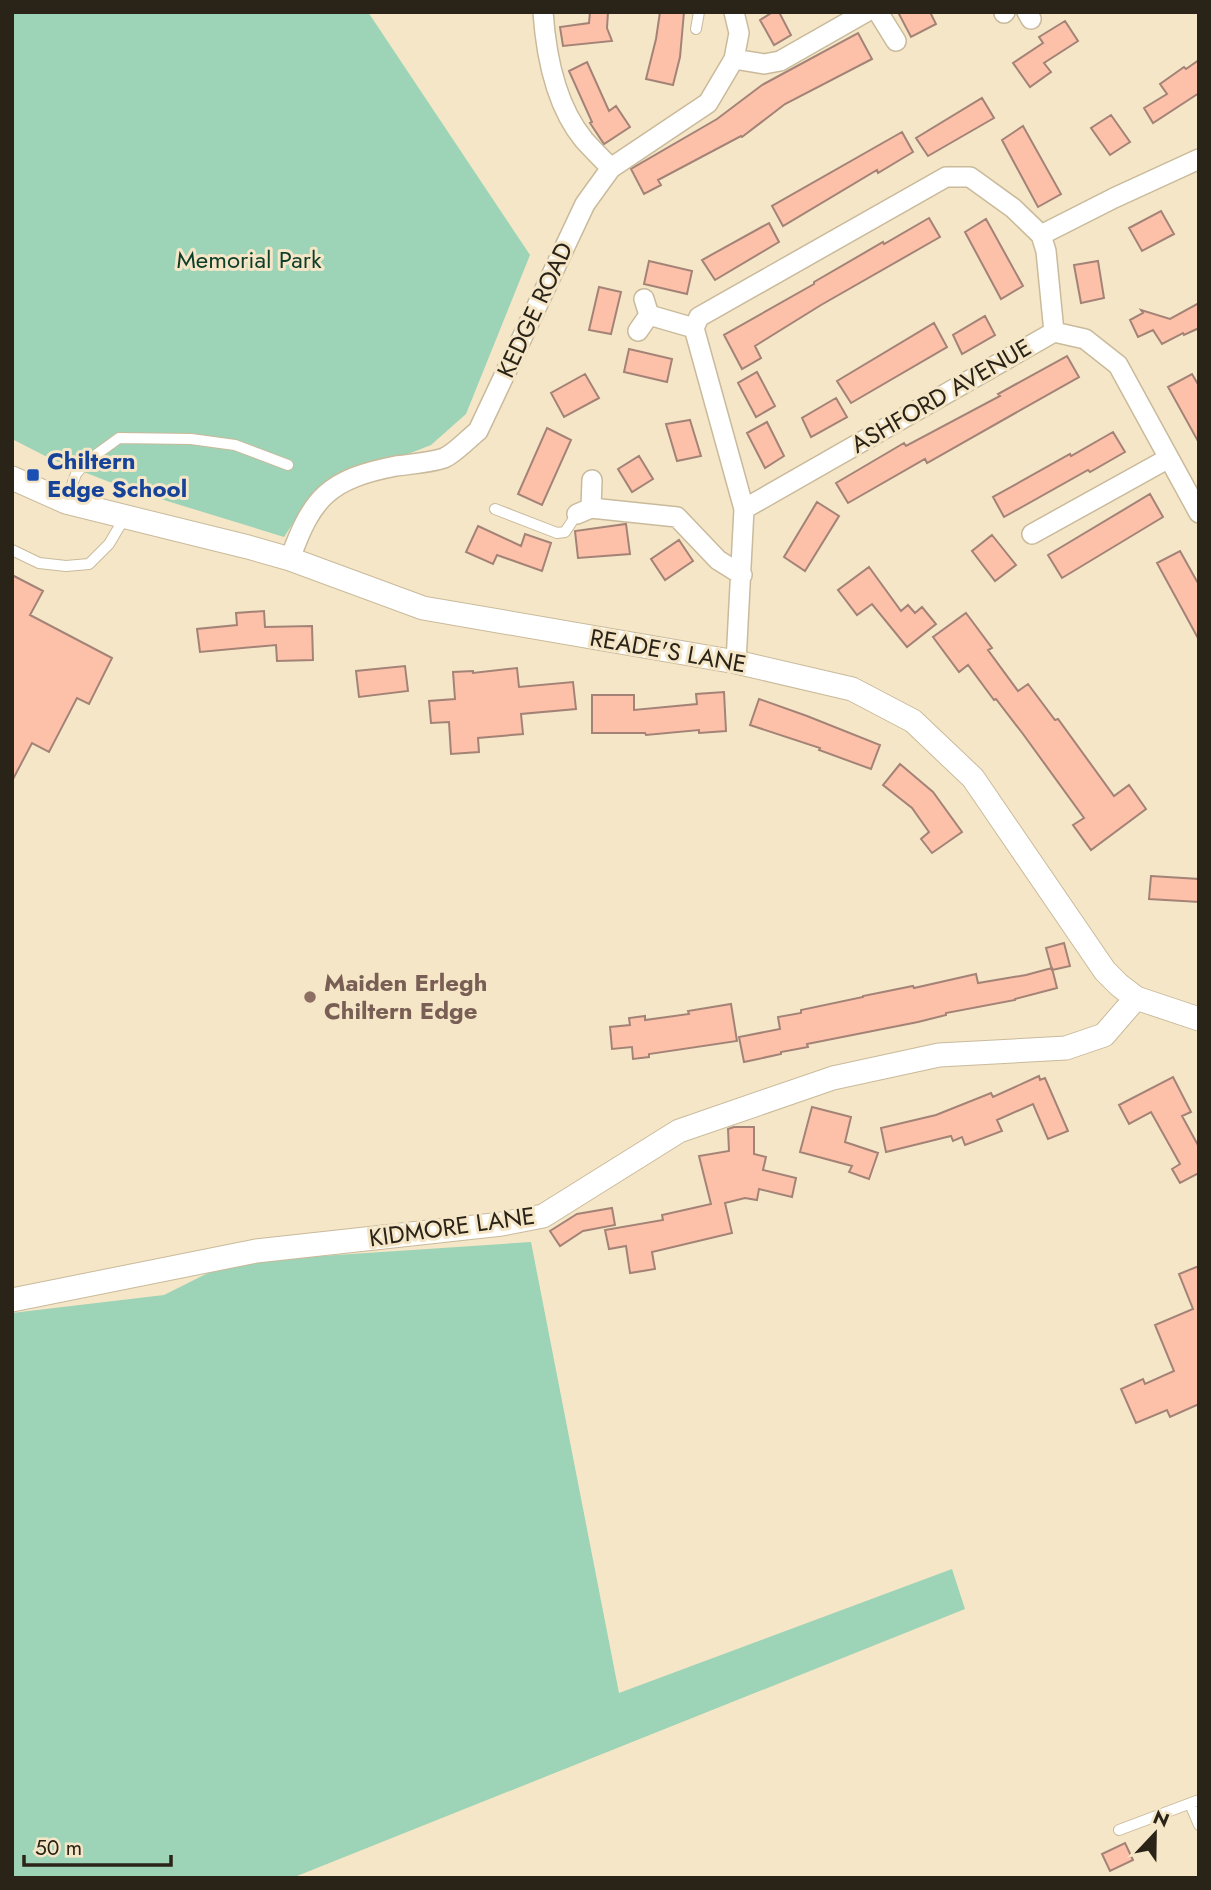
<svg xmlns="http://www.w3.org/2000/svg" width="1211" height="1890" font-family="Jost,sans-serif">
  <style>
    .green { fill: #9dd3b6 }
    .building { fill: #fdc1aa; stroke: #a48377; stroke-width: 2 }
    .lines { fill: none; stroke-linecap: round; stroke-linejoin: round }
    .service-casing { stroke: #c9ba9b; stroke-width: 12 }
    .minor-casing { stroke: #c9ba9b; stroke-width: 22 }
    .tertiary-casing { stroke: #c9ba9b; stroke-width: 25 }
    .service { stroke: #fff; stroke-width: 10 }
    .minor { stroke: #fff; stroke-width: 19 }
    .tertiary { stroke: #fff; stroke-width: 23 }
    .transit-dot { fill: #1a4fb4; stroke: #f5e6c7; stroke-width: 2.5 }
    .education-dot { fill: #8d6e63; stroke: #f5e6c7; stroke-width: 2.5 }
    .labels { text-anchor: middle; stroke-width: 6; stroke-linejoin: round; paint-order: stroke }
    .park-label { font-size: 24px; fill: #0d3e29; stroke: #f5e6c7 }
    .street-label { font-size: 24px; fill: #292318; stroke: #f5e6c7 }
    .transit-label { font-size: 24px; font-weight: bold; fill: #164399; stroke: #f5e6c7; text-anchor: start }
    .education-label { font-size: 24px; font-weight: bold; fill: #785e54; stroke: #f5e6c7; text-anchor: start }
  </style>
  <rect width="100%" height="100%" fill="#f5e6c7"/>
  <path class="green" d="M12,12H368L530,255L466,414L431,445L314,491L284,537L125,488L53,460L12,439Z
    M531,1242L619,1693L952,1569L965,1609L292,1878H12V1313L164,1295L230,1262Z"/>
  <path class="building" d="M590,12H608L607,28L612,41L563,46L560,27L589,23Z
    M660,12H684L680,57L673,85L646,79L656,39Z
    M773,12H779L791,35L774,45L760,20Z
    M898,12H930L936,24L911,37Z
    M1065,21L1078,41L1044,63L1051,72L1030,87L1013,63L1043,43L1039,37Z
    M858,33L872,59L785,104L742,137L741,136L658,180L661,185L644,194L631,169L717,119L762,85Z
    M1199,60V93L1153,123L1144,108L1167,94L1160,84L1184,67L1186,69Z
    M587,62L609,111L616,106L630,127L604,144L590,123L592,122L569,71Z
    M982,98L994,118L928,156L916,138Z
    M1111,115L1130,142L1110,155L1091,128Z
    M1023,126L1061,194L1038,207L1002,140Z
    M902,132L913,152L878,173L877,170L783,226L772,206Z
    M1161,211L1174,234L1142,251L1129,228Z
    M929,218L940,237L821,305L755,346L761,358L742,369L724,335L814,284V282L883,242L884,244Z
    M986,219L1023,286L1001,299L965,232Z
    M769,223L779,242L715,280L702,260Z
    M649,261L692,271L687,294L644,284Z
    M1098,261L1104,298L1081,303L1074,265Z
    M599,287L621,292L611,334L589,330Z
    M1199,303V328L1184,335L1183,333L1162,344L1153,330L1138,337L1130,320L1143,313L1141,310L1170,319Z
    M985,316L995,335L962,354L953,335Z
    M934,323L947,347L851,403L837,381Z
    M629,349L672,359L667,382L624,372Z
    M1067,356L1079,377L927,463L925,459L848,503L836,483L904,443L906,446L1000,396L998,394Z
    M757,372L775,406L756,417L738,383Z
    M585,374L599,398L564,417L551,393Z
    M1192,374L1199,386V443L1168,387Z
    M836,398L847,417L811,437L802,418Z
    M690,420L701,456L677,461L666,424Z
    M767,422L784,456L765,468L747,433Z
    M547,428L571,440L542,505L518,494Z
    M1113,432L1125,452L1090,472L1088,470L1004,517L993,497L1070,454L1071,456Z
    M639,456L653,479L632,492L618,469Z
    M1150,494L1163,517L1062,578L1048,555Z
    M817,502L839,516L805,571L784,557Z
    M626,524L630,554L578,558L575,531Z
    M478,526L521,546L525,534L551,543L542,571L497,555L493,564L466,552Z
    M992,535L1016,565L995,581L972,551Z
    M679,540L693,561L665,580L651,559Z
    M1180,551L1199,585V640L1157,563Z
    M869,567L901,611L908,605L915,613L922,607L936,624L907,647L872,604L857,615L838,590Z
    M12,575L43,591L30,615L112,658L89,704L77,698L49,752L32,743L12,781Z
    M264,611L265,627L312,626L313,660L277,661L276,645L200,652L197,629L237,625L236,613Z
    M966,613L992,648L988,650L1018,691L1028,684L1055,720L1058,719L1114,796L1129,785L1146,809L1091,850L1073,825L1084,818L1023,734L996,699L994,700L968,665L959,672L933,637Z
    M405,666L408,691L359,697L356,671Z
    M517,668L519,687L573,682L576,709L521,714L523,734L478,738L479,752L451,754L449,722L431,723L429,701L455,699L453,672L473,671V673Z
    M724,692L726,731L699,733V730L646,735L645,733H592V695H634V710L697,704L696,694Z
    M759,699L807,716L880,745L871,769L819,750L820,748L750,725Z
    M900,764L933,792L962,832L932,853L921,839L929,832L912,808L883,785Z
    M1151,876L1199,879V902L1149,899Z
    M1064,943L1070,966L1052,970L1046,948Z
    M1052,968L1057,988L1015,999V1000L946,1013V1015L918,1022L807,1044L808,1047L781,1052V1054L744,1062L739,1037L780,1029L778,1017L801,1013V1010L863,997V996L913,986L914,988L976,974L978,983L1026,975Z
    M731,1004L737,1041L649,1054V1057L633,1059L632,1047L612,1049L610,1027L630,1025L629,1018L645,1016V1020L689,1014L688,1011Z
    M1039,1076L1040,1080L1045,1078L1068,1131L1048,1139L1033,1104L997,1120L1002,1131L965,1145L962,1137L953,1141L951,1136L886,1152L881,1128L936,1115L991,1093L993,1097Z
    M1173,1077L1191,1112L1182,1116L1199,1147V1173L1180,1183L1172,1169L1180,1164L1151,1112L1129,1124L1119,1105Z
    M812,1107L851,1117L845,1142L878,1153L869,1179L849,1172L852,1166L800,1152Z
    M734,1127H754V1154L766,1157L763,1170L796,1178L792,1197L759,1189L757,1200L745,1198L725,1203L732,1233L652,1252L655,1269L630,1273L626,1246L609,1249L605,1230L663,1220L662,1215L711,1204L699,1156L729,1151L728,1129Z
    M612,1208L615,1225L583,1231L560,1246L550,1231L577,1214Z
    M1199,1266V1404L1170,1417L1167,1410L1136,1423L1121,1389L1143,1379L1145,1384L1174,1371L1155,1325L1193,1309L1179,1274Z
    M1125,1843L1133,1860L1110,1871L1102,1854Z"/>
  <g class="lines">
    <defs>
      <path id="service" d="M696,29L699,12
        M66,501L76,474L86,462L119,438L191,439L235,445L288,465
        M495,509L557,533L565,532L577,514
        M12,550L39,563L66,566L89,564L109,544L125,517
        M1190,1804L1199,1825
        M1119,1830L1199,1800"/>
      <path id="minor" d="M543,12C546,55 556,106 584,140C593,150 602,159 611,168
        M878,12L896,41
        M1027,12L1031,19
        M1004,13L1005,12
        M734,59L764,64L780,61L866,12
        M1041,235L1114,198L1199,159
        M649,315L694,328L744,509L736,662
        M694,328L699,317L946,177H970L1013,208L1041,235L1046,251L1054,332
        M638,331L649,315L644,299
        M1054,332L1085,339L1118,365L1199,513
        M591,508L592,480
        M744,509L1054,332
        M577,514L591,508L677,517L718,560L742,575
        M1032,534L1169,458
        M290,559C312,497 329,479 396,466C411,464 429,463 444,458C454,454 469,438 478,431L585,204L611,168L708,103L734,59L739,33L734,12"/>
      <path id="tertiary" d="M12,478L66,502L248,547L290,559L423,608L736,662L852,689L913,721L973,778L1105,971L1119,985L1136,998L1199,1019
        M12,1300L256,1251L502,1224L543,1216L679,1131L833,1078L939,1055L1066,1048L1104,1035L1136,998"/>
    </defs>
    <use href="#service" class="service-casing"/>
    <use href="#minor" class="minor-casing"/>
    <use href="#tertiary" class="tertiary-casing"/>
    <use href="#service" class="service"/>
    <use href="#minor" class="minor"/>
    <use href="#tertiary" class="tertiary"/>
  </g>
  <rect class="transit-dot" x="26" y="468" width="14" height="14" rx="3.5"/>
  <circle class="education-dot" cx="310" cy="997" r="7"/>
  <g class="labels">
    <g class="park-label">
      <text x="249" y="268">Memorial Park</text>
    </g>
    <g class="street-label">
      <text transform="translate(535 310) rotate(-65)" y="8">KEDGE ROAD</text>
      <text transform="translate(941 396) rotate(-30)" y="8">ASHFORD AVENUE</text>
      <text transform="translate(668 651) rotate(10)" y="8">READE'S LANE</text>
      <text transform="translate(452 1227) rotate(-8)" y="8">KIDMORE LANE</text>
    </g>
    <g class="transit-label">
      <text x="47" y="469">Chiltern<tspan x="47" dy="28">Edge School</tspan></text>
    </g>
    <g class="education-label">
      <text x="324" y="991">Maiden Erlegh<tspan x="324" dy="28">Chiltern Edge</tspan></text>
    </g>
  </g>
  <rect width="1211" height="1890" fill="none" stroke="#292318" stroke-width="28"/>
  <g transform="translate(1155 1834) rotate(22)" stroke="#f5e6c7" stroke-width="5" paint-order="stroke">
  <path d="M0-5L12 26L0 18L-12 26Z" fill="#292318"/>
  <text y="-10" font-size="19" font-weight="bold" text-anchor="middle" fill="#292318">N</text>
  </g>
  <path d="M24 1855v10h147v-10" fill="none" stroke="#292318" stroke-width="3.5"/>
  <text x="35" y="1855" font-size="21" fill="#292318" stroke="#f5e6c7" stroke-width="5" paint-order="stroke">50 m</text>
</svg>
